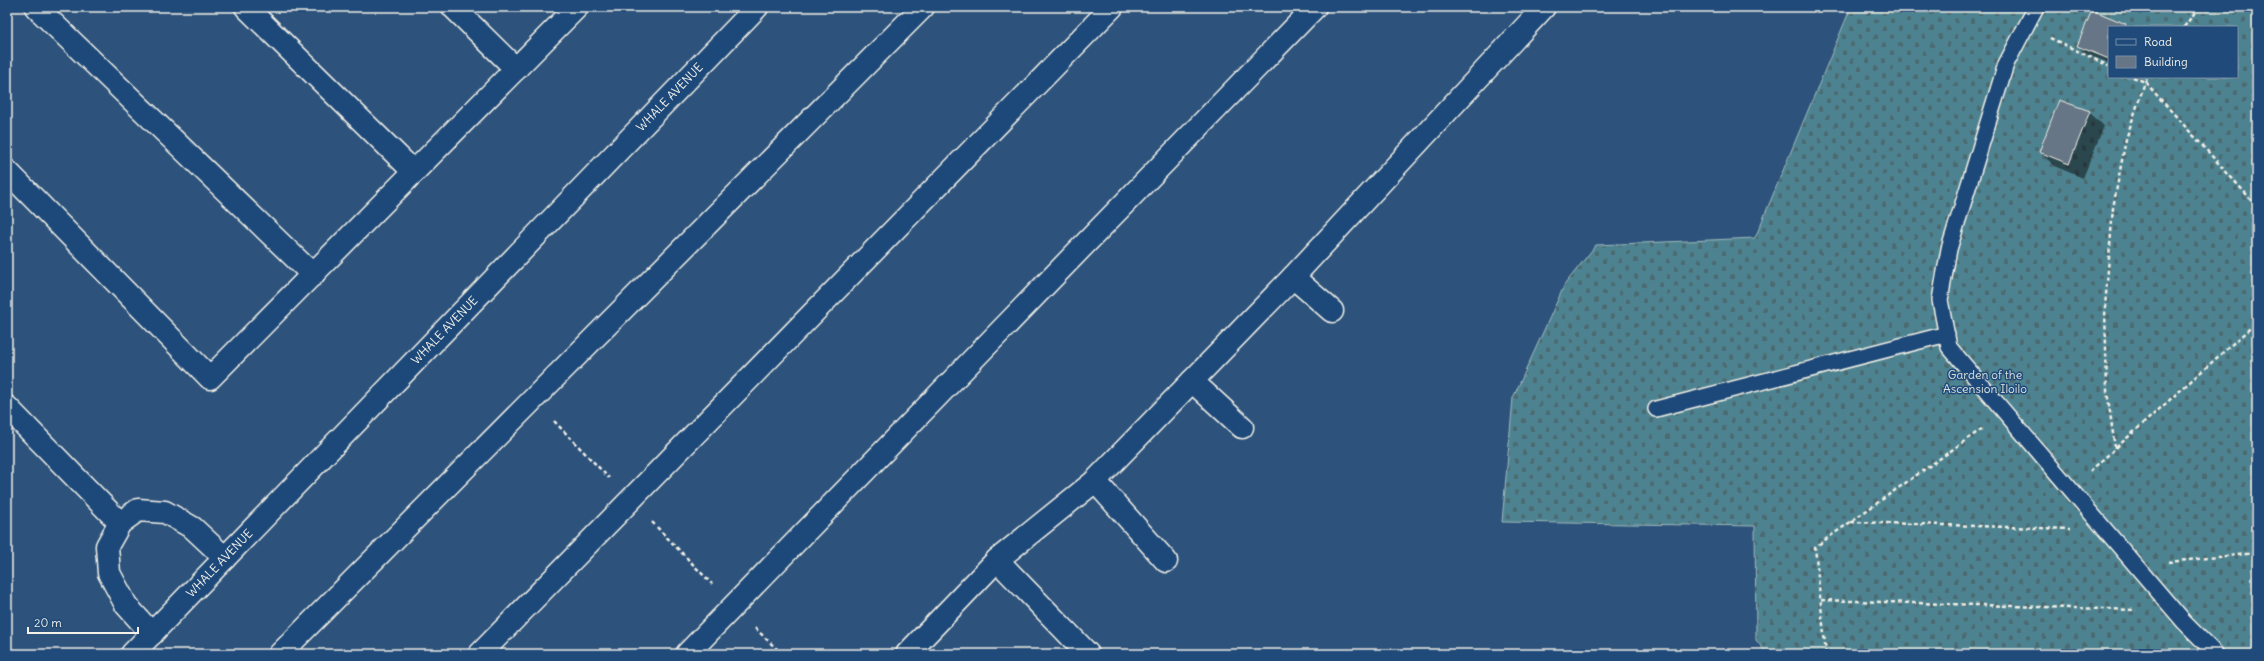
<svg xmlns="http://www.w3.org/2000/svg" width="2264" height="661" font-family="Delius,sans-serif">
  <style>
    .cemetery { fill: url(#cemetery-stones); stroke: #a1babc; fill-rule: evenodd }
    .shadow { fill: #0007 }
    .building { fill: #667686; stroke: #f4f1e8 }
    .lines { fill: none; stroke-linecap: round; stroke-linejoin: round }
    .lane-casing { stroke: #f4f1e8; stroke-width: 18 }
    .street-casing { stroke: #f4f1e8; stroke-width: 25 }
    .path { stroke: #f4f1e8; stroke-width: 2.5; stroke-dasharray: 4 3; stroke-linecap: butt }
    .lane { stroke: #1f4a7a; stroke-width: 15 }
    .street { stroke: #1f4a7a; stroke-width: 22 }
    .labels { text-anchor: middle; stroke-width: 3; stroke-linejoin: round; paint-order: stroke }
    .street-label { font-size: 12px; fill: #f4f1e8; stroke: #1f4a7a }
    .park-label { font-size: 12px; fill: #dbe0db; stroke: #1f4a7a }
  </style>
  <defs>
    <pattern id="cemetery-stones" width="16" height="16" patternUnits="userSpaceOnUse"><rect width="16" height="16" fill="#4e8390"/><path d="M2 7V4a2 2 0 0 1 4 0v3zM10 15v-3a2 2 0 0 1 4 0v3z" fill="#4c6b72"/></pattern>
  </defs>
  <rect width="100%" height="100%" fill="#2d537c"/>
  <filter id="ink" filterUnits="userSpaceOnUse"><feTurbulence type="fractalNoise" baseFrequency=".025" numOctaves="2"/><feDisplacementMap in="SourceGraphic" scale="8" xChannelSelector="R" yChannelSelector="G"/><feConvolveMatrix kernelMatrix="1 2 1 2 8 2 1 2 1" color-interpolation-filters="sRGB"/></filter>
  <g filter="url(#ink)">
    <path class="cemetery" d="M1851,7H2257V654H1767L1756,640L1755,526L1502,522L1513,398L1565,284L1596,245L1755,238ZM2109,27H2237V77H2109Z"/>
    <path class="shadow" d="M2092,11L2128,27H2109V63L2086,54L2078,46Z
      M2089,112L2104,126L2083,178L2054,166L2040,151Z"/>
    <path class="building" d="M2092,10L2126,24L2125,27H2109V59L2077,46Z
      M2059,100L2090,111L2069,164L2039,152Z"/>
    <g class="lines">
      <defs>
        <path id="lane" d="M2036,7L2006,64L1949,249L1940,300L1949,347L2184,622L2216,654
          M1656,409L1947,334"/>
        <g id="street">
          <path d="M36,7L313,275"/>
          <path d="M246,7L414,172"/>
          <path d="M453,7L516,69"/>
          <path d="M7,171L210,378L577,7"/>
          <path d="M1293,277L1332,311"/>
          <path d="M1192,381L1242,427"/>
          <path d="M7,407L120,523"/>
          <path d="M1095,481L1166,561"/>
          <path d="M997,560L1088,654"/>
          <path d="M152,634L126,605L109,573L107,546L120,523L138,510L165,512L193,528L225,558"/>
          <path id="s1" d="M132,654L757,7"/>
          <path d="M280,654L923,7"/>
          <path d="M480,654L1112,7"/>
          <path d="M687,654L1315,7"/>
          <path d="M907,654L997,560L1095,481L1293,277L1544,7"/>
        </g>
      </defs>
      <use href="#lane" class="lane-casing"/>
      <use href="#street" class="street-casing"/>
      <path class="path" d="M2184,27L2199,7
        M2050,38L2109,66
        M2133,77L2145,82L2257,206
        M554,421L609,478
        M2115,448L2107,391L2105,307L2113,208L2126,139L2145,82L2148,77
        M2090,471L2257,322
        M652,522L712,584
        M1851,522L2070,529
        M2168,562L2257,553
        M1821,600L2136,610
        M755,628L782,654
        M1826,654L1815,547L1983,428"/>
      <use href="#lane" class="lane"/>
      <use href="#street" class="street"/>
    </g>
  </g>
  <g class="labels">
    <g class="street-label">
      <text dy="4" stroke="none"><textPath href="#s1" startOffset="774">WHALE AVENUE</textPath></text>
      <text dy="4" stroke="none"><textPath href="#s1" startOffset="450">WHALE AVENUE</textPath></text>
      <text dy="4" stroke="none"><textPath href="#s1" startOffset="126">WHALE AVENUE</textPath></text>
    </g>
    <g class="park-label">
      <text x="1985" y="379">Garden of the<tspan x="1985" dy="14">Ascension Iloilo</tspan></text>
    </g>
  </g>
  <rect width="2264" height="661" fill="none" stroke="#1f4a7a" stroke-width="24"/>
  <rect x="12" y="12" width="2240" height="637" fill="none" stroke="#f4f1e8" stroke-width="1.5" filter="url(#ink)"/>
  <rect x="2108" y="26" width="130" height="52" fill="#1f4a7a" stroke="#748da6"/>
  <rect x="2116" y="39" width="20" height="6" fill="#1f4a7a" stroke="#748da6"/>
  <text x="2144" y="46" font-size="12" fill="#f4f1e8">Road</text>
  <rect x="2116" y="56" width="20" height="12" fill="#667686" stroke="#748da6"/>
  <text x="2144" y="66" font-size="12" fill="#f4f1e8">Building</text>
  <path d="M28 627v6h110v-6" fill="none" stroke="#f4f1e8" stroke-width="2"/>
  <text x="34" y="627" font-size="12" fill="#f4f1e8" stroke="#1f4a7a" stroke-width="3" paint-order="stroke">20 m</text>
</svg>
